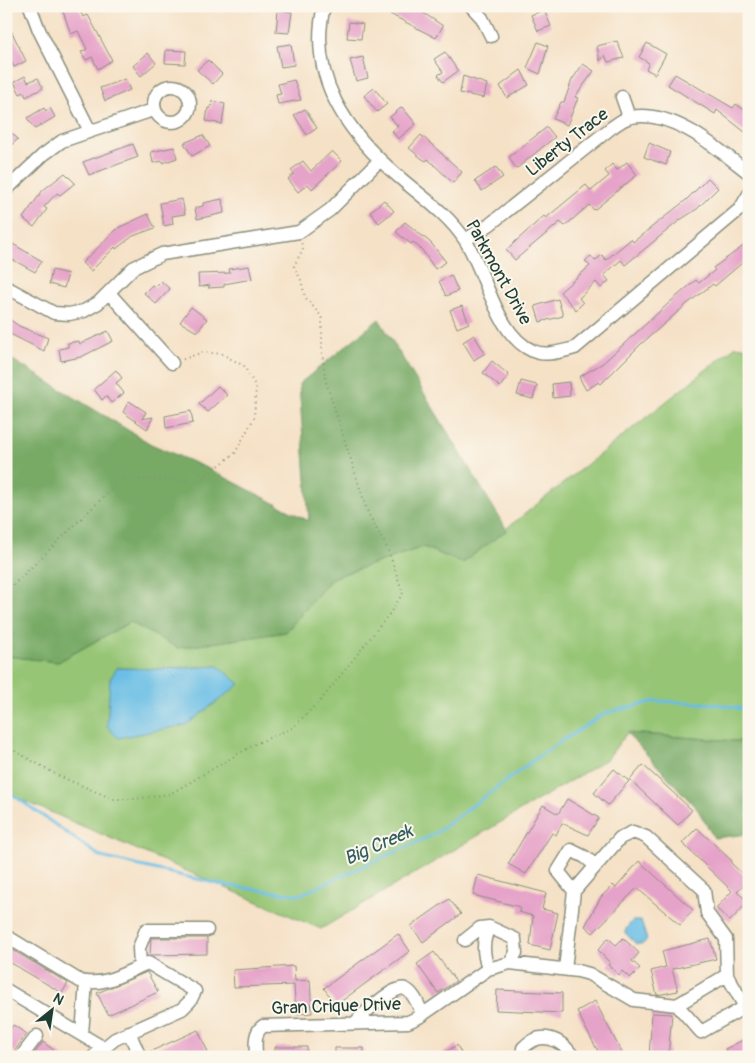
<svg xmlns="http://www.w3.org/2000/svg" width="755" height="1063" font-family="Pangolin,sans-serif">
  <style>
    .green { fill: #95c575; stroke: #5a8154; fill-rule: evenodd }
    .forest { fill: #78aa66; stroke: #4c744d }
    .water { fill: #68bde5; stroke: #447d8c }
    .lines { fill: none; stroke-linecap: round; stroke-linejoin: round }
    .stream { stroke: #68bde5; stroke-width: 3 }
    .building { fill: #e6a3c9 }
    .minor-casing { stroke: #8a8f7d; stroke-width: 15 }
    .path { stroke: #8a8f7d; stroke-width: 2; stroke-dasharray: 1 4; stroke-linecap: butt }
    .minor { stroke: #fff; stroke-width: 12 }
    .labels { text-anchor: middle; stroke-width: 4; stroke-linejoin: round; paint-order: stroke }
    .street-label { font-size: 18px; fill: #1f3d34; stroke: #fbf7ec }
    .water-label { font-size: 19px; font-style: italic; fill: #315d60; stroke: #fbf7ec }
  </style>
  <rect width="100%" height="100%" fill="#fbf7ec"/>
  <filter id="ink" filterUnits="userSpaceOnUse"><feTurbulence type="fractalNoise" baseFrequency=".02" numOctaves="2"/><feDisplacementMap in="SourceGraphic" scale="10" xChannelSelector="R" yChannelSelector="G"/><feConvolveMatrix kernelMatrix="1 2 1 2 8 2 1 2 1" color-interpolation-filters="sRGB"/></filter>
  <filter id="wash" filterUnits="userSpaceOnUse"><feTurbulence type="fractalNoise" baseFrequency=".0096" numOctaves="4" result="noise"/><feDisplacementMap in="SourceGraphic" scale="20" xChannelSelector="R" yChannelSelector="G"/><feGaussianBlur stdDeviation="1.12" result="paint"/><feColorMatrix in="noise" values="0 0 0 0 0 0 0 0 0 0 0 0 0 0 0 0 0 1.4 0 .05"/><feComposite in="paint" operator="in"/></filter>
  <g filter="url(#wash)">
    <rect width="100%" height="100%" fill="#f5e1c6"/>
    <path class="green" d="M736,346L749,348V742L627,733L607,759L321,929L6,793V656L58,662L130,622L178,648L286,632L332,578L423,547L463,563ZM218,666L239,684L117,668L158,669Z"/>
    <path class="forest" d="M379,319L507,530L462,563L423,547L332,578L286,632L178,648L130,622L58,662L6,656V356L151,444L211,470L309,521L299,384Z
      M627,733L749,742V834L714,838L698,810Z"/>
    <path class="water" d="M218,666L240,684L186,725L118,738L107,726L110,679L117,668L158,669Z
      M632,921H641L647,940L643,944H636L625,933L626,929Z"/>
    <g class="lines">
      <path class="stream" d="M6,790L101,857L223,885L299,895L433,835L542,754L605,713L656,701L715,704L749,710"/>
    </g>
    <g id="blocks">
      <path class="building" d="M61,6H78L83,17L88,15L112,60L98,69L92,57L86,60L81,52L87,49L78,31L71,34Z
        M392,6H413L443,26L436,38L388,13Z
        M278,10L292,12L289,33L276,32Z
        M544,10L551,26L538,31L531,15Z
        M6,20L26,61L14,67L6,52Z
        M349,22L363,24L361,39L347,38Z
        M617,41L624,58L608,62L605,55L600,61L597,46Z
        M538,42L548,46L540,74L527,68Z
        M647,43L666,54L655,74L646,69L649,63L639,57Z
        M291,44L294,65L281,67L277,46Z
        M166,50L186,51L185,64L165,63Z
        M445,52L458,71L443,82L438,75L443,72L434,59Z
        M148,53L156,63L141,76L133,66Z
        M363,57L368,78L356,81L350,60Z
        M208,60L222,74L213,84L197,70Z
        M583,64L594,71L575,97L578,98L567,125L553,119L561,102H564L572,80Z
        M521,70L529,85L507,98L500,86Z
        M675,74L733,108L736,104L749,113V127L745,132L717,110L715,114L668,85Z
        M25,76L28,82L38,78L43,88L26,97L24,92L20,94L14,82Z
        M463,76L487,84L484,98L460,93Z
        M125,79L130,90L105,101L100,88Z
        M294,80L301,100L278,104L276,95L281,94L278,84Z
        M374,88L387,104L377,112L364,96Z
        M212,101L225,104L222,124L206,121L208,108H211Z
        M402,107L416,124L398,139L392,131L398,126L390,117Z
        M44,108L46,111L50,108L55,117L35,129L27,118Z
        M305,109L317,128L307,135L294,115Z
        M547,127L555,137L516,169L509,157Z
        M6,128L18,139L6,150Z
        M203,135L210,146L192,156L184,143Z
        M421,135L462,172L453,183L428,159L426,161L421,158L409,148Z
        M649,143L670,152L666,165L644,157Z
        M133,144L138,157L89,175L83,162Z
        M174,147L177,158L163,163V161L153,163L151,152Z
        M332,151L342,161L312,189L308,184L298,192L288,179L294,174L291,170L303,161L311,171Z
        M627,162L637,175L594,210L589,205L565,226L560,222L515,260L506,250L544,216L546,218L586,185L591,191L609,176L605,171L612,164L617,170Z
        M496,167L503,177L482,191L475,181Z
        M65,173L75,183L60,195L57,193L44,207L47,209L34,227L23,218L43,190Z
        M708,178L718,188L697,209L680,220L625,265L621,260L604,275L609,281L601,288L596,282L579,298L583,303L576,310L560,292L590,266L585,261L591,256L595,261L602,255L606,260L631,239L633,242L686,200Z
        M182,199L185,214L172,216L173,224L164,226L160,203Z
        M222,199L224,213L197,219L195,208L203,206V203Z
        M384,200L394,211L379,223L370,212Z
        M148,214L155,228L133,236L116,249L115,247L91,271L82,263L118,228Z
        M405,222L431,243L446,262L435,269L422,250L413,242L411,244L396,232Z
        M6,240L42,261L35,272L6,256Z
        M749,242V257L715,286L713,284L687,304L641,344L601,384L599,382L586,390L579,377L603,363L670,302L696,280L699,283L715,270L713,268Z
        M249,266L252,279L224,284V287L208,288L210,285L199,287L198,274L230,273L229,269Z
        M52,270L68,274L64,288L49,284Z
        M451,275L458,291L446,296L439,281Z
        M161,281L170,289L156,304L144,293L152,285L155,287Z
        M558,299L563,316L540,322L535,306Z
        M462,306L469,323L457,328L450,310Z
        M191,307L207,319L197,332L180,322Z
        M6,317L19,326L48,338L44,351L6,332Z
        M108,331L113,341L81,357L61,361L59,349L68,347V343L79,341L80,344Z
        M474,335L485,353L474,360L463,342Z
        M492,361L509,375L500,387L483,373Z
        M116,370L122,378L116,383L124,393L111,403L106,396L102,400L94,389Z
        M521,381L537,385L533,399L517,395Z
        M569,382L570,396L553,398L552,384Z
        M218,386L227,395L208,412L199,404Z
        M129,401L146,412L142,419L153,417L147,429L123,412Z
        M191,411L193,423L166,428L165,416Z
        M643,765L692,810L678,825L630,780Z
        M614,769L629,781L608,805L594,793Z
        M567,799L599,818L588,835L562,823L556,835L552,833L526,874L508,864L543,805L558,814Z
        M697,828L732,861L731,863L749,880L737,891L748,902L730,921L716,908L732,891L682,843Z
        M639,861L693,910L680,925L637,888L593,933L585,926L601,897L613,885L616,888Z
        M478,875L546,893L542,909L558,913L550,950L530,945L533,916L519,912L520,907L473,895Z
        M449,899L461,914L423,942L411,926Z
        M398,934L410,951L336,1005L324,988Z
        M151,938H207V954L150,955Z
        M608,938L616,945L623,938L639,953L632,961L640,968L630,978L622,971L619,975L608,965L610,963L598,950Z
        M710,939L716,959L672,969L678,991L657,995L651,971L666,967L662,951Z
        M6,946L68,983L62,993L6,960Z
        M434,952L456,981L438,993L417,964Z
        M294,966L295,981L310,980L312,1013L296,1014L294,985L234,987L233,970Z
        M147,972L158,992L108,1015L97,993Z
        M497,990L562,993V1013L496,1010Z
        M595,1001L624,1057H601L586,1029L577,1011Z
        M652,1013L672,1014L668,1057H649Z
        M13,1025L27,1034L10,1057H6V1035Z
        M198,1030L208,1052L197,1057H148L147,1053Z
        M749,1037V1057H730L725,1049Z
        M43,1042L63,1057H32Z
        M457,1045L463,1057H437Z
        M275,1047H307V1057H275Z
        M335,1048H364V1057H335Z"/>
    </g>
  </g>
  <g filter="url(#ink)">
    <use href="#blocks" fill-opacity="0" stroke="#8a8f7d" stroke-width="1"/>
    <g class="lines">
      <defs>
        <path id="minor" d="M30,6L39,30L90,131
          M324,6C307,77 347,133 399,177C422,197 448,214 465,240C486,272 496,335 533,351C546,357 562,351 575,348L740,209L749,194
          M471,6L482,18L491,36
          M154 104a18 18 0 1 1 36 0a18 18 0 1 1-36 0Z
          M622,97L629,117
          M6,190L43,155L62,141L153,110
          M465,240L489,225L611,128C617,124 624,118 631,117C673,109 718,149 749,173
          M6,287L54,313L69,314L84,311L98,303L133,268L162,254L299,232L330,210L380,160
          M109,293L172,363
          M574,891L558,871L571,850L585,857L596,866
          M6,936L80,981C106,987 125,972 148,963L195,991L190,1001L182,1009L115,1039L93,1057
          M465,940L480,928L489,927
          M140,966L139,948L146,930H207
          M488,969C483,953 482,942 489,927L515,939L516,953L510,963
          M727,975L745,1007L749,1005
          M6,990L102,1047
          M677,1005L701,1032L745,1007
          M355,1023C362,1015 395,984 405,989C414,992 419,1007 423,1015
          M129,1032L140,1057
          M82,1034L86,982
          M21,1057L37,1036
          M256,1057C256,1046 253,1033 263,1026L408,1022L419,1017L488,969L510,963L578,971L589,974L634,1000L677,1005L727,975L726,939L707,913L704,890L646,837L633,832L620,838L574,891L565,969
          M523,1057V1048C540,1030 561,1038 573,1057"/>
      </defs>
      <use href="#minor" class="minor-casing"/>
      <path class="path" d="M6,592L123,478L198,482L235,453L254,418L256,387L244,366L222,354L203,352L181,360
        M6,746L59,776L113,799H135L170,794L255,744L292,728L322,699L390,613L403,593L388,550L368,513L326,382L322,353V317L305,297L301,280L294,266L303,249L301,242"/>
      <use href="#minor" class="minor"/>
    </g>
  </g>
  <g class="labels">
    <g class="street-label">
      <text transform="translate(567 142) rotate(-38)" y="6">Liberty Trace</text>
      <text transform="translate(499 272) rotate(61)" y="6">Parkmont Drive</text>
      <text transform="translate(336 1006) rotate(-2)" y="6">Gran Crique Drive</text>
    </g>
    <g class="water-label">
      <text transform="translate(378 844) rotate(-24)" y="7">Big Creek</text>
    </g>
  </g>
  <rect width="755" height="1063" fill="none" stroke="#fbf7ec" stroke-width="25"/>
  <g transform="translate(52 1010) rotate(30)" stroke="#fbf7ec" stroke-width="4" paint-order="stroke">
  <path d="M0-4L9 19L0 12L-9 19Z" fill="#1f3d34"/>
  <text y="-8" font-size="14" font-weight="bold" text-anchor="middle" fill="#1f3d34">N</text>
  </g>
</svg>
